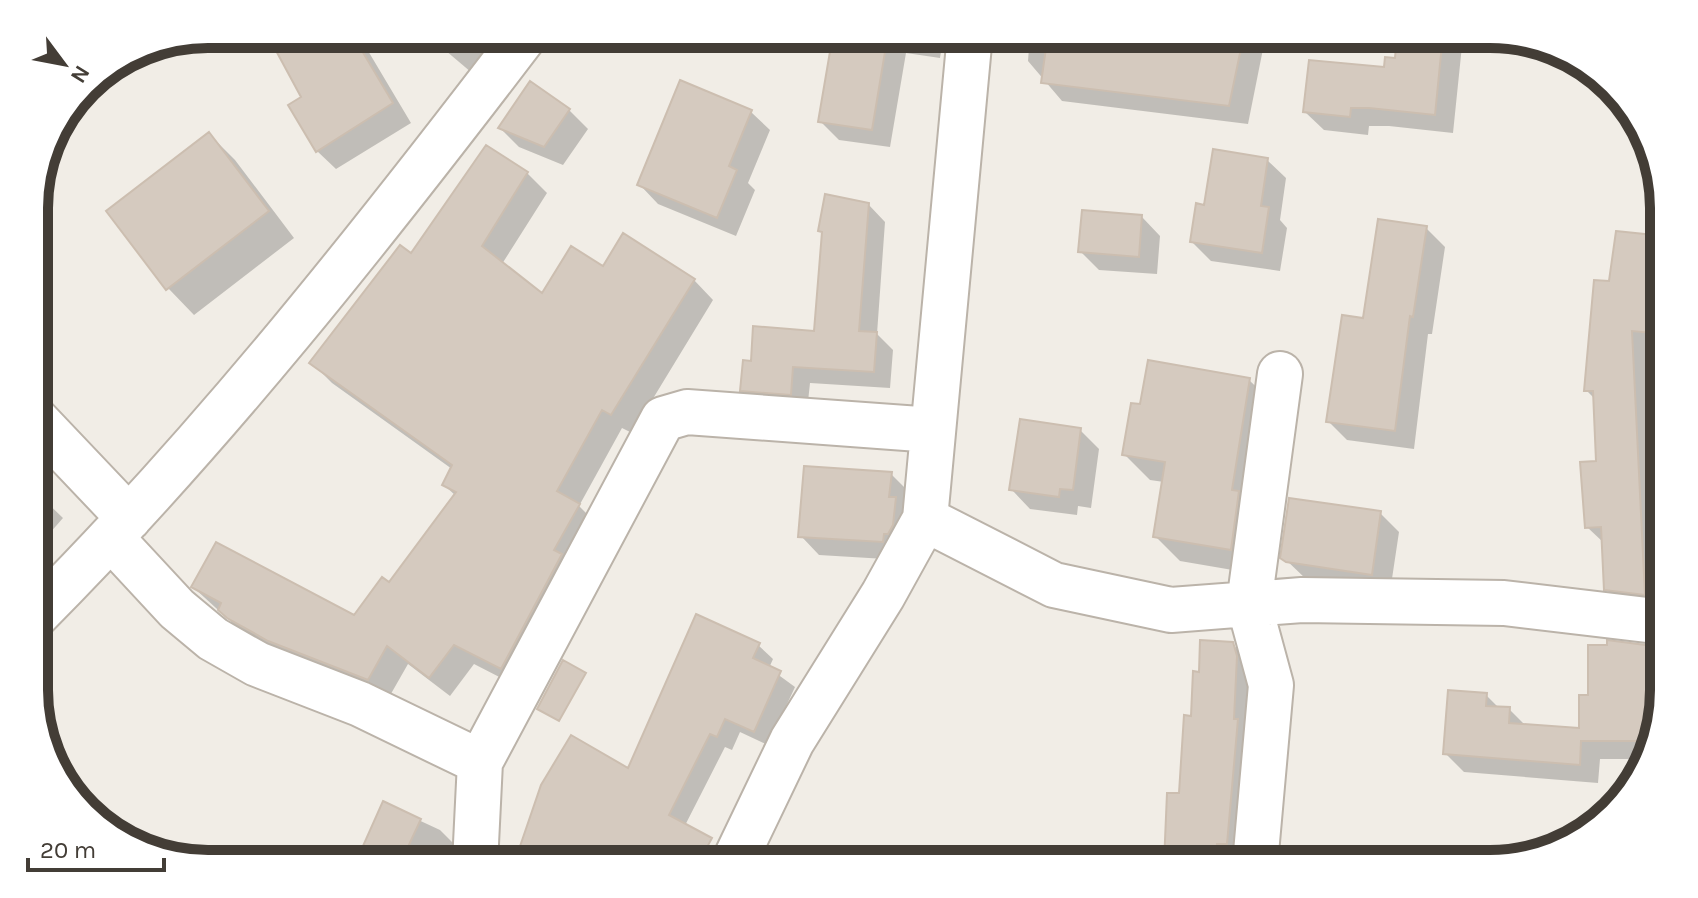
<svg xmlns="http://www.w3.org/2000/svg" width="1698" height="898" font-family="Karla,sans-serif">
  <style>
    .shadow { fill: #0003 }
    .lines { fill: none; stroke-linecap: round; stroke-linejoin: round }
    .stream { stroke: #a7d4e9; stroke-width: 14 }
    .building { fill: #d5cabf; stroke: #ccbeb0; stroke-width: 2 }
    .minor-casing { stroke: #bbb3a9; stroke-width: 48 }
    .minor { stroke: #fff; stroke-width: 44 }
    .rim { fill: none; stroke: #433d36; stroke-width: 10 }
  </style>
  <rect width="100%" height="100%" fill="#f1ede6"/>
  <path class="shadow" d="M269,34H358L411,123L336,169L317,151L304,98Z
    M426,34H525L478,78Z
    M841,34H944L940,58L906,53L890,147L839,140L820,121Z
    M1030,34H1266L1248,124L1062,101L1028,61Z
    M1399,34L1463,36L1453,133L1389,126H1369L1368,135L1324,130L1305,112L1386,70L1397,60Z
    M569,110L588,129L563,165L519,147L500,128Z
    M751,112L770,130L748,183L755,190L736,236L658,204L640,185Z
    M209,134L235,160L294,238L194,315L168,288Z
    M1267,160L1286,178L1280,220L1287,228L1280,271L1211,261L1192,242L1206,207Z
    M527,173L547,193L502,264L543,296L604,269L694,280L713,300L632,433L622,428L579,506L598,525L521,688L474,664L450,696L408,664L388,699L290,661L240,630L193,587L354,618L390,585L456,496L444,485L452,469L332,383L312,363L412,256Z
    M868,204L885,222L877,334L893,350L890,388L810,383L807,411L759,407L742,390L752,363L816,334L824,234L820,230Z
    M1142,217L1160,236L1157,274L1099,270L1080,251Z
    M1426,228L1445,247L1432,334H1428L1414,449L1347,440L1328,421Z
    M1663,238V361L1646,364L1661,611L1623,606L1606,589L1604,543L1587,527L1598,462L1595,399L1586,390L1611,283Z
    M1249,380L1275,405L1256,574L1180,561L1155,536L1164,482L1150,480L1125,455L1142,406Z
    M1080,430L1099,449L1091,508L1078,506L1077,515L1030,509L1012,490Z
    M891,474L910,493L902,560L819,555L801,536Z
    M35,491L63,518L35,550Z
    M1380,513L1399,532L1390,592L1307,580L1283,557Z
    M1232,644L1252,663L1235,864H1166L1201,674Z
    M758,645L773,659L769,668L795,687L768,745L740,732L732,750L725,747L674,847L629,771Z
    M1652,648L1664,660V690L1648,759H1600L1598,783L1464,772L1445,753L1486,695L1500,709H1509L1526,726L1581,731L1590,697Z
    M384,804L440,830L456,846L447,864H357Z"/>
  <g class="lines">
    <path class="stream" d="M1535,45L1583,66"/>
  </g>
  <path class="building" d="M267,34H352L393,103L316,152L288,105L301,97Z
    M833,34H888L872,130L818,122Z
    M1048,34L1132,45L1133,36L1195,43L1197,34H1244L1229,106L1041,83Z
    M1397,34H1443L1435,115L1369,108H1351L1350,117L1303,112L1309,60L1384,67L1385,57L1395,58Z
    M680,80L752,110L729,166L737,170L717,218L637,185Z
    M530,81L570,109L544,147L498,128Z
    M209,132L269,211L166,290L106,211Z
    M486,145L528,172L482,246L542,293L571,246L603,266L623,233L695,279L611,415L602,410L557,491L580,504L554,550L562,554L501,669L454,645L429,678L387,646L368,680L268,641L227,618L218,610L221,603L191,587L216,542L354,615L382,577L389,582L456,492L442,485L452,465L309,363L400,245L411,253Z
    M1213,149L1268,158L1261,206L1269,207L1262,253L1190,242L1196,203L1204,205Z
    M825,194L869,203L859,331L877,332L874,372L793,367L791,395L740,391L743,360L751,361L753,326L814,331L822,232L818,231Z
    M1082,210L1142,215L1139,257L1078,252Z
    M1378,219L1427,226L1413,317L1410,316L1395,431L1326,422L1342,315L1363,318Z
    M1616,231L1663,236V334L1632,331L1645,595L1604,590L1601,527L1585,528L1580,462L1596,461L1593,391H1584L1594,280L1609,281Z
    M1148,360L1250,378L1232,490L1239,491L1231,550L1153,537L1165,462L1122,455L1131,403L1140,404Z
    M1020,419L1081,428L1073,490L1060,489L1059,497L1009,490Z
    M804,466L892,472L889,497H896L893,525L888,534H884L883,542L798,537Z
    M1289,498L1381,511L1372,575L1286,562L1280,558Z
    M696,614L760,643L753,658L781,671L754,732L725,719L717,737L710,734L669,815L712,838L698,864H514L541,785L571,735L628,768Z
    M1200,640L1233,642L1237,656L1234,719H1238L1227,844H1217L1216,864H1164L1167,793H1179L1184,715L1191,716L1193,671L1199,672Z
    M1607,640L1653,646L1652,741H1581L1580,765L1443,754L1448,690L1487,693L1486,706L1510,707L1509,723L1579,728V695H1588V645H1607Z
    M563,660L586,673L559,721L537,709Z
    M383,801L421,819L400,864H355Z"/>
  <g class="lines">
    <defs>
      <path id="minor" d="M35,419L129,518
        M925,519L1054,585L1171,610L1302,600L1504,603L1664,622
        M112,539L177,609L213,639L257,664L360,704L480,762
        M35,616C214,436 372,236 526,34
        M475,864L480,762L663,419L687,412L933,430
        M733,864L792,741L883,595L925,519L970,34
        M1255,864L1271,685L1249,604L1280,374"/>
    </defs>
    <use href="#minor" class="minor-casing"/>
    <use href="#minor" class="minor"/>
  </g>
  <path d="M0 0H1698V898H0ZM208 48H1490A160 160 0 0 1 1650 208V690A160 160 0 0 1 1490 850H208A160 160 0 0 1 48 690V208A160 160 0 0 1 208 48Z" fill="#fff" fill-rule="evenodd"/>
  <path class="rim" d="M208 48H1490A160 160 0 0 1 1650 208V690A160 160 0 0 1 1490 850H208A160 160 0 0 1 48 690V208A160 160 0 0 1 208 48Z"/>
  <g transform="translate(64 64) rotate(122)" stroke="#ffffff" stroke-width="6" paint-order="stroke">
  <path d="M0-6L14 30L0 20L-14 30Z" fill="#433d36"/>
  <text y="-12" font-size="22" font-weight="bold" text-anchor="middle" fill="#433d36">N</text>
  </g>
  <path d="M28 858v12h136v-12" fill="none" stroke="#433d36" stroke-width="4"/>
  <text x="40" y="858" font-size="24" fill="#433d36" stroke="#ffffff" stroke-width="6" paint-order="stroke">20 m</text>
</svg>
